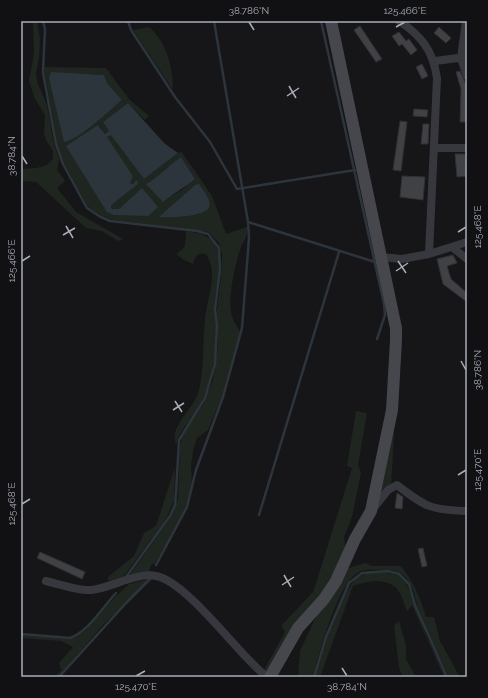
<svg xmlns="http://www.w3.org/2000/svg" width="488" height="698" font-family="Raleway,sans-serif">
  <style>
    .green { fill: #1e261f; fill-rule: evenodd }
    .water { fill: #2c353c }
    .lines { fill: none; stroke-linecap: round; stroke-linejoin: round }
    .stream { stroke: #2c353c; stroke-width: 2.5 }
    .building { fill: #404145; stroke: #303034 }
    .street { stroke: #37383d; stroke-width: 8 }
    .secondary { stroke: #45474d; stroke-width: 12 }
    .ticks { fill: none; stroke: #a8adb8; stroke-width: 1.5 }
    .neatline { fill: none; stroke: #a8adb8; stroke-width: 1.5 }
    .ticks-label { font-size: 10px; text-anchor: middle; fill: #a8adb8 }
  </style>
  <rect width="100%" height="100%" fill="#161618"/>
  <path class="green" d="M33,21H37L40,39L39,58L36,74L38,84L47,105L54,144L59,159L57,170L65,181L57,188L76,212L123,239L118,241L102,231L86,228L36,182L21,181V169L37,168L47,165L53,159V151L46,140L44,133L45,115L35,99L29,81L34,53Z
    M149,27C167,43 173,67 173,90L133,30Z
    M44,67L106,68L129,99L149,116L145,120L128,103L103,122L109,131L105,134L99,125L66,146L114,215L142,188L119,209H113L111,206L114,203L138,184L130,183L133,176L107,137L111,134L144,179L181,151L212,196L226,234L247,227C248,237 243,242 240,250C235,265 228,297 231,312C232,319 237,326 240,332L222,397L208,430L197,438L193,451L191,465L192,482L186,507L178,524L155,563L151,565L149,572L127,579L171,517L178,498L180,447L182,435L203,405L213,380L218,344L217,309L221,278L222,254L219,243L208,232L113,220L94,212L87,205L64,163L57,144ZM76,74L104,75L107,83L122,100L94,123L70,140L49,78ZM181,157L195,179L182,190L171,196L146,184L158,177ZM195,185L206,211L195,215L160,217Z
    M186,231C199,233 212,235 218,250C224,268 214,291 214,310C214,315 216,320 216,325C217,343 215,363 210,380C206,394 199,407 191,418C185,427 179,433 176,444C169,428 192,409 197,396C205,375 202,343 205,320C206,306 213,286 212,272C212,266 209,259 206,254C198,252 195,256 193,264L184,260L176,254C188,247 185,243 186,231Z
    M356,411L367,413L358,465L361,473L352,517L344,537L346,549L336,570L269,674L264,670L285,632L281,626L313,592L317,580L352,468L347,466Z
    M392,419L394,435L391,485L374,506Z
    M175,467L174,501L165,521L123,577L110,581L107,579L109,576L134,556L144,533L156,526Z
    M365,563L373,566H401C414,582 420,597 426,617H434L440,641L460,677H449C439,655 428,633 419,610C415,600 414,587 407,579C400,570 390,569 380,570C373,570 365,569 359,572C338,582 319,654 313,677H298L300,651L322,604L344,567L349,568Z
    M385,572L397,575L406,582L427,637L446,677H444L412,605L407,611C404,604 402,596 398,590C388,577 366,581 353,586L320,677H315C321,654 341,587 360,576C367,571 377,572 385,572Z
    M150,579L103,625L58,677H55L61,670L59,663L73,647L61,641L21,638V635L67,639L75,637L85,631L115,597L129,584Z
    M399,621L406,645V659L416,677H403L399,668L394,626Z"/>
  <path class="water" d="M51,72L104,75L107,83L122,100C110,110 77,141 64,142L49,78Z
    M128,103L164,143L178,153L144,179L111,135L107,137L133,176L130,183L133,184L137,180L138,184L114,203L111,206L112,209H119L142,188L158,207L148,216L114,215L107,212L66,146L98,125L105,134L109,131L103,122Z
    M181,157L195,179C185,188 173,193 163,202L146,184C159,177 168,166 181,157Z
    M199,184C203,190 212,200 209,207C206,217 169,218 159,217L195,185Z"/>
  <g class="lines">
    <path class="stream" d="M43,21L45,29L43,72L56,144L63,164L87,208L99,216L110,221L197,231L208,234L219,248L220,270L215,309L217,325L215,364L205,398L179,440L176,493L175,505L170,516L126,577
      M128,21L131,30L175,97L210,142L237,189L355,170
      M321,21L384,304L385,315L377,339
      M248,222L375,262
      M259,515L339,252
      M156,565L187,507L196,470L223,397L242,328L249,238L248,222L214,21
      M21,634L70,638C89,631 102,608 116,593
      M59,677L126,603L151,578
      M314,677L326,637L349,583L362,573L388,571L399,574L409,584L415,605L447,677"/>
  </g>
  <path class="building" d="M360,26L382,59L376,62L354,30Z
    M439,27L451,38L446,43L434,33Z
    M399,32L406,41L409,39L417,50L411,55L402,44L399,46L392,36Z
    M422,64L428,76L422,79L416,67Z
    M460,71L467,87V122H460L461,89L456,72Z
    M414,109L428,110L427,117L413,116Z
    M400,121L407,122L401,171L393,170Z
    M423,124H429L428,144H421Z
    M455,154H465L467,176L457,177Z
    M402,176L425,177L423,200L400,197Z
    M453,255L457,263L447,266L451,279L467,293V302L443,284L437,259Z
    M397,493L403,497L402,509L395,508Z
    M423,548L427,566L422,567L418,549Z
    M40,552L85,572L82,579L37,558Z"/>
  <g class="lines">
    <path class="street" d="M399,21C422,36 433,51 437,78L429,254
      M466,21L461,58L467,76
      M435,61L466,57
      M435,148H467
      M452,247L467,259
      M381,257L402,259L429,254L467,242
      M372,510L388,490L397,485C425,507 431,510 467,511
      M46,581C58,584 79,591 91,590C112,588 135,572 156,576C183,581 227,638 247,658C254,665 260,672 267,677"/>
    <path class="secondary" d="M270,677L298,628L324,599L336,581L355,539L371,511L392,410L396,340V328L331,21"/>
  </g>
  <path class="ticks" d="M249,22L254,30M396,27L405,22M289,86L296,98M287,96L299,88M22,156L27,164M66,226L73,238M458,232L466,227M63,235L75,228M22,261L30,256M398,261L406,273M396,271L408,263M461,361L466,370M175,401L182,412M173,410L184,403M458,475L466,470M22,504L30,499M284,575L291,587M282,585L294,577M342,668L347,676M136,676L145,671"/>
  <rect width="488" height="698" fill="none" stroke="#111113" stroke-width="44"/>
  <rect x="22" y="22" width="444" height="654" class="neatline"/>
  <g class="ticks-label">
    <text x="249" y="14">38.786°N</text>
    <text x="405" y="14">125.466°E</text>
    <text transform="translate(11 156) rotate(-90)" y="4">38.784°N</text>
    <text transform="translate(477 227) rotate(-90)" y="4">125.468°E</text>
    <text transform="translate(11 261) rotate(-90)" y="4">125.466°E</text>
    <text transform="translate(477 370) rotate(-90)" y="4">38.786°N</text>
    <text transform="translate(477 470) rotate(-90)" y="4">125.470°E</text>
    <text transform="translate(11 504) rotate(-90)" y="4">125.468°E</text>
    <text x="136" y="690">125.470°E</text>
    <text x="347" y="690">38.784°N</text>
  </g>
</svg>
